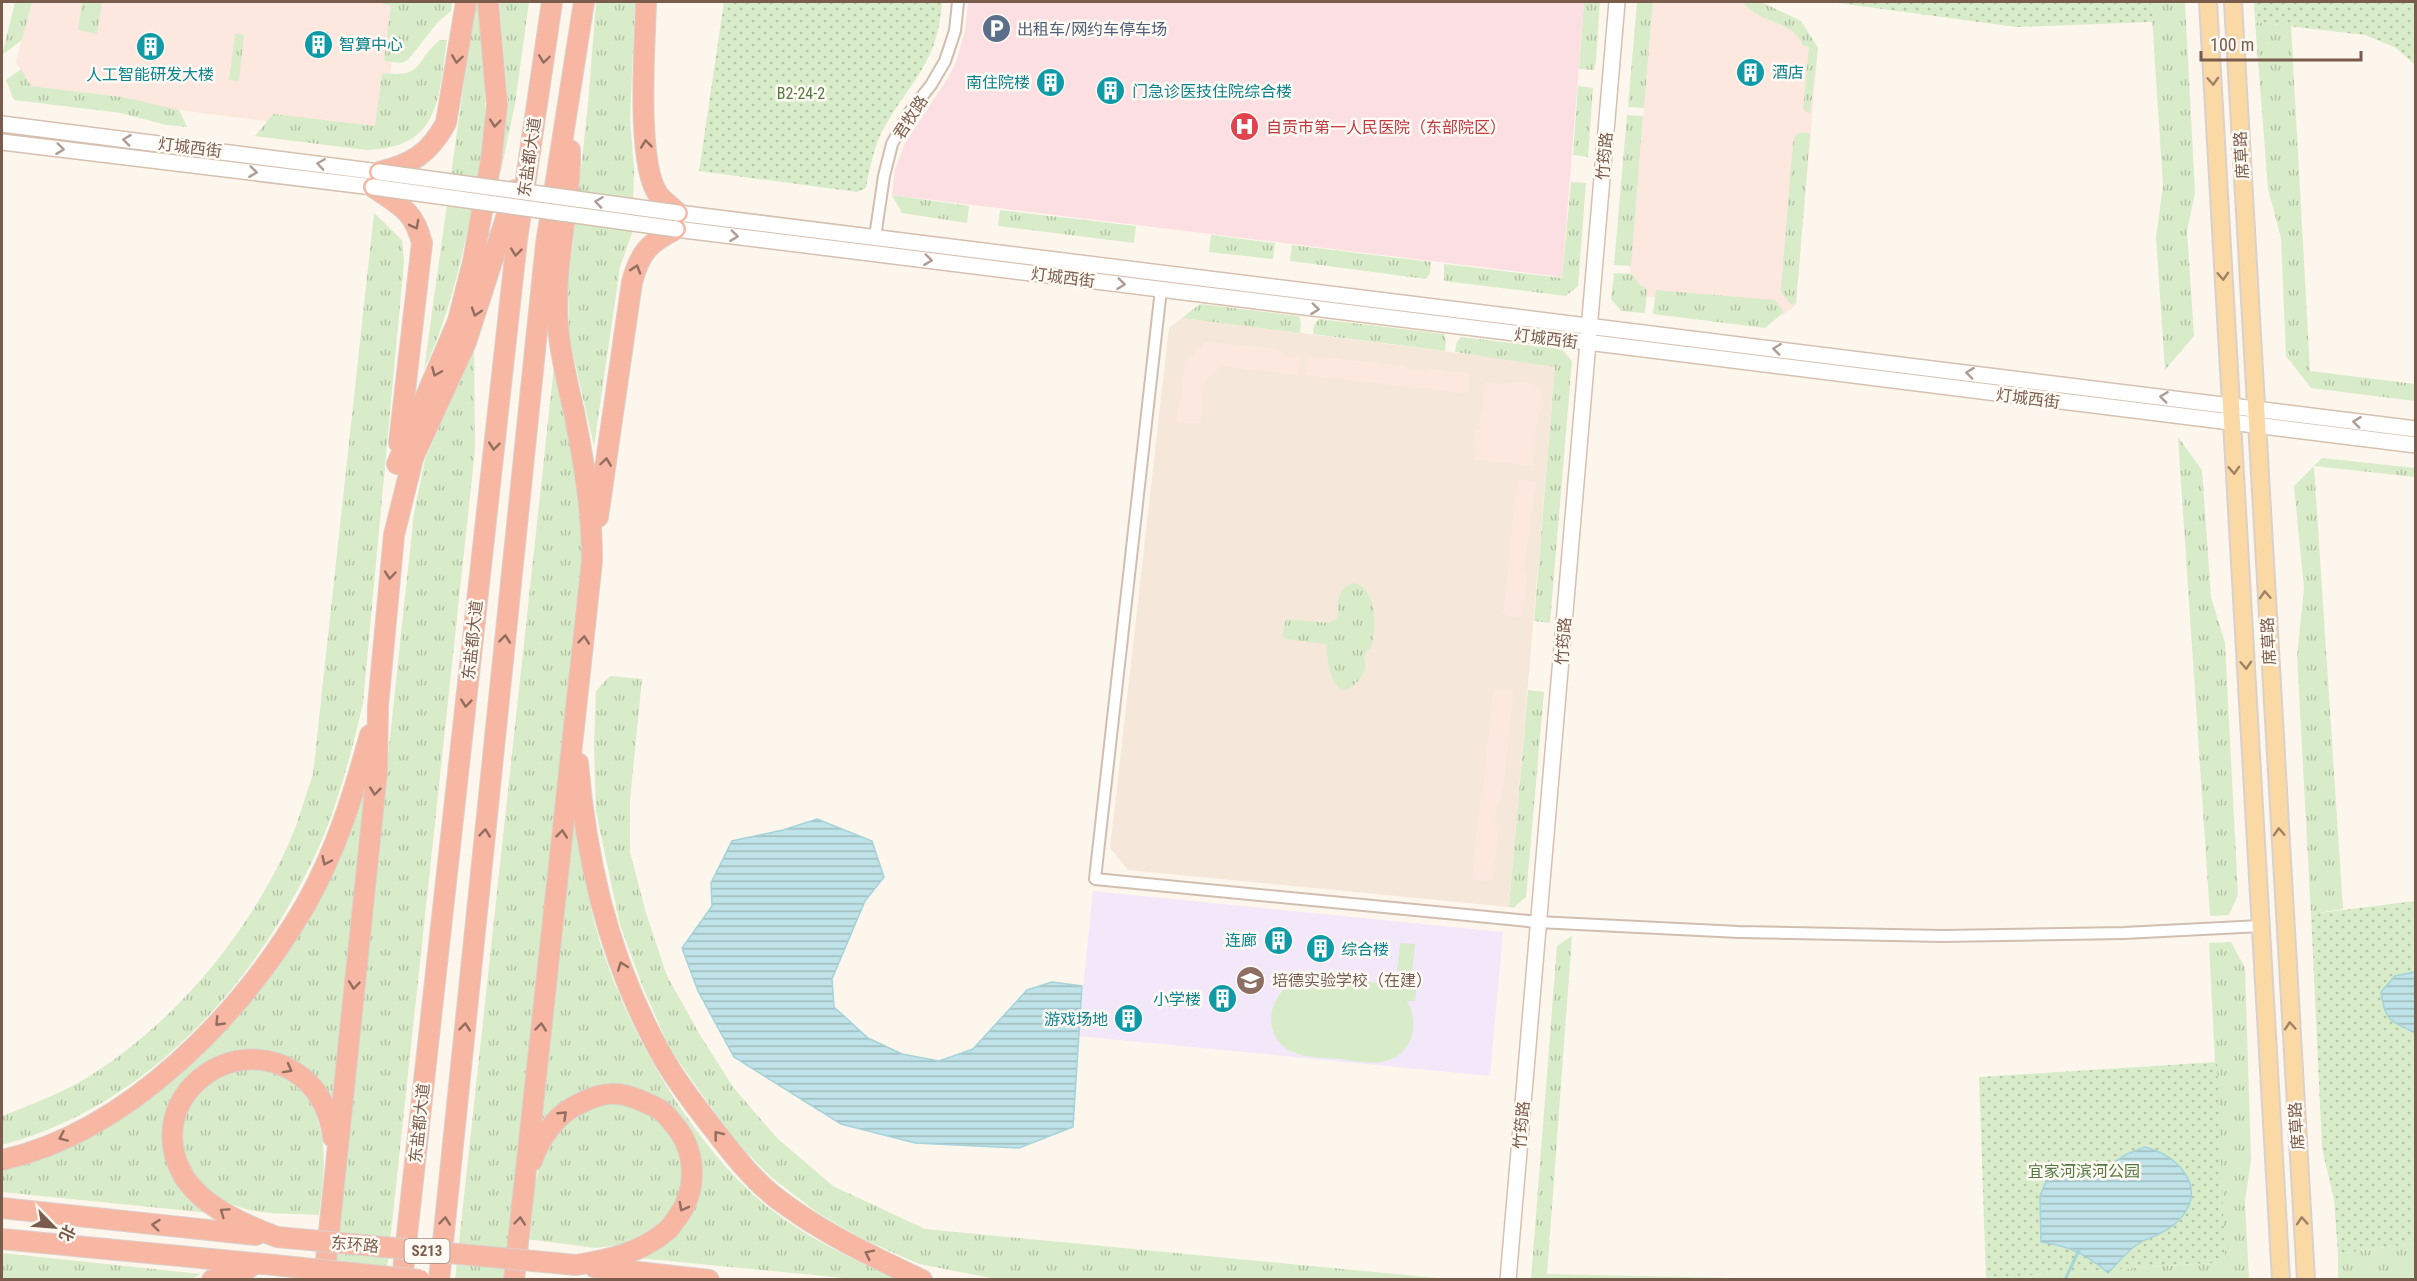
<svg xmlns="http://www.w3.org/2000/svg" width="2417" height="1281" font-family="'Roboto Condensed','Noto Sans SC',sans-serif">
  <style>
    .residential { fill: #f5e8da }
    .commercial { fill: #fde8e0 }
    .education { fill: #f3e8fa }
    .medical { fill: #fbdfe3 }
    .grass { fill: url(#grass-tufts) }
    .park { fill: url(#park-dots) }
    .pitch { fill: #d8ecc9 }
    .water { fill: url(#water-rules); stroke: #a5d3da; stroke-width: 1.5 }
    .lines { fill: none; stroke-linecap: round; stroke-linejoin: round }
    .stream { stroke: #a5d3da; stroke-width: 3 }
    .street-casing { stroke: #d1beb0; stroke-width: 14 }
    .secondary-casing { stroke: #d6c0b0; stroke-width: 18 }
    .primary-casing { stroke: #dad1cd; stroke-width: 20 }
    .highway-casing { stroke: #dad1cd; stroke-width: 22 }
    .street { stroke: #fff; stroke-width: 10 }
    .secondary { stroke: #fff; stroke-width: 15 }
    .primary { stroke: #fbd9a5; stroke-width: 16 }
    .highway { stroke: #f7b7a3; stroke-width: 20 }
    .secondary-bridge-casing { stroke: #d6c0b0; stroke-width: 18; stroke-linecap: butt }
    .highway-bridge-casing { stroke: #dad1cd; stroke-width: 22; stroke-linecap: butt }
    .secondary-bridge { stroke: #fff; stroke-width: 15 }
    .highway-bridge { stroke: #f7b7a3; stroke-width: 20 }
    .oneway { stroke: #936e5e }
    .oneway2 { stroke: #a18267 }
    .oneway3 { stroke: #af9d94 }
    .labels { text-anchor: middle; stroke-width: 5; stroke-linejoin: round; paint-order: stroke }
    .shield { fill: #fffaf3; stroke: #a28b7f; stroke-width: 1.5 }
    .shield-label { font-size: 15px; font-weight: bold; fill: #7a5c4d }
    .service-label { font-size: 16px; fill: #4e5e75; stroke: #fffaf3; text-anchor: start }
    .culture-label { font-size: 16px; fill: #0d838f; stroke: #fffaf3; text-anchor: start }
    .park-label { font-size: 16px; fill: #537a41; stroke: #fffaf3 }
    .street-label { font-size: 16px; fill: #7a5c4d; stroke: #fffaf3 }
    .health-label { font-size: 16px; fill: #be3a42; stroke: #fffaf3; text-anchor: start }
    .education-label { font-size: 16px; fill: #785e54; stroke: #fffaf3; text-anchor: start }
  </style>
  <defs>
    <pattern id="grass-tufts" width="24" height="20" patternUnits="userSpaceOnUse" patternTransform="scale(1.5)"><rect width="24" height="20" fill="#d8ecc9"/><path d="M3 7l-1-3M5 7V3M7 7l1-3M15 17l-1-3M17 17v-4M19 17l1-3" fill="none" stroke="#b4c2a5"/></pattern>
    <pattern id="park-dots" width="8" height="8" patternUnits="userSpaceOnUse" patternTransform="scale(1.5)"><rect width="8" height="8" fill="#d8ecc9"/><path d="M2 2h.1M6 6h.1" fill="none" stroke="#b4c2a5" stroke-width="1.8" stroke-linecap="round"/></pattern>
    <pattern id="water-rules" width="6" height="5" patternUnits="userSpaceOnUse" patternTransform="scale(1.5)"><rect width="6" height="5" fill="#bfe3e8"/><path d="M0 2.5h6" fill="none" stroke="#a0bbbe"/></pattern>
  </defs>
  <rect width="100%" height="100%" fill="#fdf6ec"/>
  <path class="residential" d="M1182,318L1554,365L1555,367L1509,907L1128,870L1110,848L1169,328Z"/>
  <path class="commercial" d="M32,2H400L382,136L170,109L122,97L30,86L16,62Z
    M1653,2H1761L1801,21L1818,48L1796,305L1783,315L1628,294Z
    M1206,342L1275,349L1287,356L1300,358L1298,375L1221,366L1205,380L1200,423H1178L1176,420L1178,403L1181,399L1185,363Z
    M1319,357L1403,366L1410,370L1422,371L1428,369L1468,373L1470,376L1468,391L1465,393L1305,375L1306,359Z
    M1485,382L1500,384L1528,382L1540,389L1543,401L1535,431L1533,466L1475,459L1476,448L1473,447L1475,431L1479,430Z
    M1520,480L1533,481L1536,484L1524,568L1527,575L1523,614L1520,617L1505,615L1503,613L1517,482Z
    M1494,690L1511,691L1513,694L1502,797L1497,805L1495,823L1498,831L1493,879L1490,881L1475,880L1472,877Z"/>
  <path class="education" d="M1093,891L1503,932L1490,1076L1078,1036Z"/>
  <path class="medical" d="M968,2H1584L1562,277L892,195L895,170L905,143L948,78L956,62L965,31Z"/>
  <path class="grass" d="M15,2H32L22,40L2,55Z
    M82,2H102L97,34L78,30Z
    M377,2H452L451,11L438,22L408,60L401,63L384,61L391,6Z
    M475,2H478C482,41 486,81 485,121C484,148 478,175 473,203C462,260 449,316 424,370Z
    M499,2H529L515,104L500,176L508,102Z
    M596,2H635L630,120L634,169L632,233L620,267L594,446L569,337L568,286L588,104Z
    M1584,2H1600L1596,61L1594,70L1579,69Z
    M1637,2H1653L1644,108L1628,107Z
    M1743,2H1761L1801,21L1818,48L1810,113L1806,112L1803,108L1809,47L1803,46C1793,19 1757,24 1743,2Z
    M2151,2H2185L2195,193L2187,231L2194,336L2165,370L2156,237L2163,186Z
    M2255,22L2291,26L2310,371L2415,384V401L2311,388L2286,356L2281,238L2268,189Z
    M235,34L244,35L239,81L229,80Z
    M440,40H447C438,99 441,148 366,150L255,136L273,114L375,126L382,73C425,78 413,62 440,40Z
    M21,69L31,86L122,97L179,110L187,127L166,125L121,113L14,100L6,80Z
    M1578,86L1593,88L1588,157L1573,155Z
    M1627,115L1643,116L1631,266L1614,265Z
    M1802,132L1809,133L1810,135L1796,302L1792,305L1782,294L1781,289L1793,143L1796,135Z
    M1571,182L1586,183L1578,286L1566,296L1444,281V264L1562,278Z
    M892,195L969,206L967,223L902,213Z
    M1000,210L1136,226L1134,243L998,226Z
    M374,213L402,240L404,262L363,703C353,746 342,789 326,830C268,971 154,1105 2,1145V1116C32,1104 65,1092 93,1074C178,1019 248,934 289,843C299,821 305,796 313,774Z
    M1211,235L1275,243L1273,259L1209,252Z
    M1292,245L1431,262L1430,273L1426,279L1290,261Z
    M1614,273L1632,274L1639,284L1647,289L1645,313L1621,311L1611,299Z
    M1656,290L1775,300L1784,312L1765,328L1653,314Z
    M1200,304L1299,316L1301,324L1300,333L1182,318Z
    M1319,319L1444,334L1446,341L1445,351L1313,334L1314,325Z
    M1461,337L1562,349L1572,361L1550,623L1534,621L1555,367L1455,352L1457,342Z
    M474,346L475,450L386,1279L332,1280L414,513L425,460Z
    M555,357L582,489V556L506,1279L455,1280Z
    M2178,437L2202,470L2211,597L2225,643L2238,895L2229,915L2210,916Z
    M2322,458L2415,468V477L2314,466L2343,909L2311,914L2297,656L2304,588L2294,486Z
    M1354,583C1376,587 1377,626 1372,643C1371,648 1367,651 1364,655C1364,660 1366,664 1365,669C1364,674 1359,681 1354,685C1331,704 1327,656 1326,644L1285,639L1282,636L1286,619L1329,623L1337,618C1341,603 1332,591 1354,583Z
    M610,676L642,679L630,800V852L646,913L667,976L700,1035L733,1087L777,1138L833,1186L925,1229L1448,1279H996L919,1264L861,1238L818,1213L771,1177L734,1140L670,1049L644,990L620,925L596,812L594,748L596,691Z
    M1528,690L1544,692L1526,897L1513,908L1509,907Z
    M370,777L334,1109L319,1080L295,1062L274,1052L224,1055L203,1065L182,1083L169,1107L163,1133L166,1158L176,1182L210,1213L2,1192V1170C21,1166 39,1158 57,1150C167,1102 258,1012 315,907C337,866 353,821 370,777Z
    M573,799C579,841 585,884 595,925C621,1022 693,1150 773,1211C810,1240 854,1259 896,1279H854L639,1258C705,1222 694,1205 691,1138L618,1086L537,1130Z
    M1572,936L1547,1274L1780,1279H1531L1557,946Z
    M2231,942L2245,968L2251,1159L2245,1202L2249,1279L1858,1280L1986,1278L2225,1262L2209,943Z
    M268,1068C333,1098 327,1154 319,1215C288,1213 253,1216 225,1201C212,1193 196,1181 189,1166C176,1139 185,1096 211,1080C228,1068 248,1069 268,1068Z
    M616,1103L634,1107L656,1117L682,1149V1186L675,1207L663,1222L625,1244L596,1248L526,1239C532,1193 539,1123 593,1106C600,1104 609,1104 616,1103Z
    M2415,1243V1279L2338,1278V1254Z
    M2,1253L201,1274L189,1280L7,1279L2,1277Z"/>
  <path class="park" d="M724,2H942C938,62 913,78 885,126C874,145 870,167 866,188L857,192L699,171Z
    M1831,2H2151L2153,22L2016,27Z
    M2254,2H2415V65L2396,48L2365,35L2255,22Z
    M2415,901V1243L2338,1254L2334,1200L2322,1148L2311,914Z
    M2217,1062L2225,1262L1986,1278L1979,1077Z"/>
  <path class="pitch" d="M1400,943L1415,944L1412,973L1397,971Z
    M1277,972L1417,987L1415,1001H1407C1421,1024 1412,1057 1382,1062C1369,1064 1354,1061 1341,1059C1326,1058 1309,1058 1295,1053C1266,1042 1265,1008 1284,989L1275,987Z"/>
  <path class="water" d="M817,819L872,841L884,877L865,901L832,979L834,1007L868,1038L902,1054L939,1061L973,1049L1027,990L1052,982L1082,986L1073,1127L1019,1148L915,1143L841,1124L734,1057L698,991L682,948L712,906L711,883L732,841L783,830Z
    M2415,972H2416L2415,1033C2390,1020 2385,1022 2381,992L2395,976Z
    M2145,1147C2162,1152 2176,1159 2186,1175C2201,1200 2182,1223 2159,1234C2152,1238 2144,1239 2138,1244C2126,1252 2118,1263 2108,1273C2088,1255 2069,1246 2041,1242L2040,1196L2049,1174L2065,1166L2109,1165L2127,1154Z"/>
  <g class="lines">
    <path class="stream" d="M2065,1280L2079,1250"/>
    <defs>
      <path id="street" d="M875,237L884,176L892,144L909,113L931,85L945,61L955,31L958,2
        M1161,289L1095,879L1538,922L1739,932L1943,936L2124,933L2261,926"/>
      <path id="secondary" d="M2,124L379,172
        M2,142L373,187
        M678,213L2416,429
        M676,229L2416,445
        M1508,1280L1617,2"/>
      <path id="primary" d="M2208,2L2281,1280
        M2233,2L2306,1280"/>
      <path id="highway" d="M646,2C645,43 636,163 658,194C663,201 672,207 678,213
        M379,172C412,164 429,154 446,123L466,2
        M373,187C399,205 414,210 422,243L399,443
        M397,464L458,321L473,262L491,161L497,105L488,2
        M598,517L632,282C640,252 649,243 676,229
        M578,763C586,858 609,956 654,1041C670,1073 693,1103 715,1131C735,1157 756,1184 783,1203C826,1235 874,1257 922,1280
        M2,1160C129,1132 243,1013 306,904C336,851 354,793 370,735
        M532,1161C540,1137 557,1113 581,1103C591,1098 604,1093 616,1094C624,1094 635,1098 642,1101C648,1104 654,1106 659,1109C664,1112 668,1117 672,1122C696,1148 699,1189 677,1218C673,1223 670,1229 665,1232C640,1253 608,1260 576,1265
        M2,1208L256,1235
        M277,1237C245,1225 201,1206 183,1175C140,1098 236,1024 303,1078C320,1092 331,1115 333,1137
        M2,1239L274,1265
        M594,1267L709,1280
        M212,1280L249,1268
        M324,1280L377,772L378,706L394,535L413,458L466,342L515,190
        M402,1280L517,240L552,2
        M439,1280L546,244L584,2
        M514,1280L592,561C592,510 584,462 574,412C566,376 556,338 557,300C557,250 571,201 570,150"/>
    </defs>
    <use href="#street" class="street-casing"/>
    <use href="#secondary" class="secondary-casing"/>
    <use href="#primary" class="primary-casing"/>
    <use href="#highway" class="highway-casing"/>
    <use href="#street" class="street"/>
    <use href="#secondary" class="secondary"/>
    <use href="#primary" class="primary"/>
    <use href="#highway" class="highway"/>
    <defs>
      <path id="secondary-bridge" d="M379,172L678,213
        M373,187L676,229"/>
      <path id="highway-bridge" d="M277,1237L576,1265
        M274,1265L420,1280"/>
    </defs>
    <use href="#secondary-bridge" class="secondary-bridge-casing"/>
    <use href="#highway-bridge" class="highway-bridge-casing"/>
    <use href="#secondary-bridge" class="secondary-bridge"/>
    <use href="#highway-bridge" class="highway-bridge"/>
  </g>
  <defs><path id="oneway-chevron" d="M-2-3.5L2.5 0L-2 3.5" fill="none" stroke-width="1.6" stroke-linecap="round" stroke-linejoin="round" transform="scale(1.5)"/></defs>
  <g class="oneway">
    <use href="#oneway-chevron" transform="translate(457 59) rotate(98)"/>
    <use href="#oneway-chevron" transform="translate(544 59) rotate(98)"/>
    <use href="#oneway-chevron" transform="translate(495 123) rotate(96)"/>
    <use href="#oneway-chevron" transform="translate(646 144) rotate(-96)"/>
    <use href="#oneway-chevron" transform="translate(415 225) rotate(62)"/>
    <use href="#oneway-chevron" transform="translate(516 252) rotate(96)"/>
    <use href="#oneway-chevron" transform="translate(636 269) rotate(-72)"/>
    <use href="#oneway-chevron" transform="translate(476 312) rotate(108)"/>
    <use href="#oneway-chevron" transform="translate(436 372) rotate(113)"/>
    <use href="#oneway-chevron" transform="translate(494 446) rotate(96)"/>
    <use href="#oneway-chevron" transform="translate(606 462) rotate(-82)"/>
    <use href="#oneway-chevron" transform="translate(390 575) rotate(95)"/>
    <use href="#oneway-chevron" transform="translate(505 639) rotate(-84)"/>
    <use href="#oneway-chevron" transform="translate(584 640) rotate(-84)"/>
    <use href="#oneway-chevron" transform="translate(466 703) rotate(96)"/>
    <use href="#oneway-chevron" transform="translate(375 791) rotate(96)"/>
    <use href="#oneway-chevron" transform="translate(485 833) rotate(-84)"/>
    <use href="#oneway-chevron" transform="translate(562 834) rotate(-84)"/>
    <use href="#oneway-chevron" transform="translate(326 861) rotate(115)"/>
    <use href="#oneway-chevron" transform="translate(622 966) rotate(-110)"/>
    <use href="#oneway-chevron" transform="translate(354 985) rotate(96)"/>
    <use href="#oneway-chevron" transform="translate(219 1022) rotate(134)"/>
    <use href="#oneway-chevron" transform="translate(465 1027) rotate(-84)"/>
    <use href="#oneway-chevron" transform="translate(541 1027) rotate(-84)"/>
    <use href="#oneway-chevron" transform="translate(288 1069) rotate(29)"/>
    <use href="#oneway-chevron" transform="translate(563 1115) rotate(-43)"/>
    <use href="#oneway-chevron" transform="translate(718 1135) rotate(-128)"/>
    <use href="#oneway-chevron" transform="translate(63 1137) rotate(156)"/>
    <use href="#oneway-chevron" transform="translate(683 1207) rotate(118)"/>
    <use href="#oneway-chevron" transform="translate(224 1212) rotate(-145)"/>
    <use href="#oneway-chevron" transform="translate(445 1221) rotate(-84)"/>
    <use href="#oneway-chevron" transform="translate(520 1221) rotate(-84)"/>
    <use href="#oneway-chevron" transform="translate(156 1225) rotate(-174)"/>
    <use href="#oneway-chevron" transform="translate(869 1254) rotate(-154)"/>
  </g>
  <g class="oneway2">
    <use href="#oneway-chevron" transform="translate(2213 81) rotate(87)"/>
    <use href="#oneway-chevron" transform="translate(2223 276) rotate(87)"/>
    <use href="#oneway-chevron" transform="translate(2234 470) rotate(87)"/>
    <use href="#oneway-chevron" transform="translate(2265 595) rotate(-93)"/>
    <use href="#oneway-chevron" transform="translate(2246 665) rotate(87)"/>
    <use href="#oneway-chevron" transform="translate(2279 832) rotate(-93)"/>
    <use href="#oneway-chevron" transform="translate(2290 1026) rotate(-94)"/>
    <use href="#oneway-chevron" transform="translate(2302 1221) rotate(-94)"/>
  </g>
  <g class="oneway3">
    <use href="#oneway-chevron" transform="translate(127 140) rotate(-173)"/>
    <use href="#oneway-chevron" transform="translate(60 149) rotate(7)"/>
    <use href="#oneway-chevron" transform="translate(321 164) rotate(-172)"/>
    <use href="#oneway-chevron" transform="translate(253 172) rotate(7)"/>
    <use href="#oneway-chevron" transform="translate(599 202) rotate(-172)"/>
    <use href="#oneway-chevron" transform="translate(734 236) rotate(7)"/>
    <use href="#oneway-chevron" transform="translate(928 260) rotate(7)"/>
    <use href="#oneway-chevron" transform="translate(1121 284) rotate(7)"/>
    <use href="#oneway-chevron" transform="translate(1315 309) rotate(7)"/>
    <use href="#oneway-chevron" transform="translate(1777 349) rotate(-173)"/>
    <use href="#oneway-chevron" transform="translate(1970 373) rotate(-173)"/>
    <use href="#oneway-chevron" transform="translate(2164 397) rotate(-173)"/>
    <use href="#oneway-chevron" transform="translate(2357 422) rotate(-173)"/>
  </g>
  <defs>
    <symbol id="parking-disc" viewBox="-11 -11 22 22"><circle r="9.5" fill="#5c6f8a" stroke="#fffaf3"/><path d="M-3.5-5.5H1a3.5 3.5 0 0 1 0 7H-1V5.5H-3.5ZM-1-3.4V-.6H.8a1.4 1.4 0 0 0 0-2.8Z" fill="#fff"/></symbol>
    <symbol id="building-disc" viewBox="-11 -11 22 22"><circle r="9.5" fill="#0f9aa8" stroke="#fffaf3"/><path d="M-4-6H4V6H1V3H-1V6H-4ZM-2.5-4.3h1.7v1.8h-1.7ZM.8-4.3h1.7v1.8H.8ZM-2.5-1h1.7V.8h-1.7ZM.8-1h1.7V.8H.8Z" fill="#fff"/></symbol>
    <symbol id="hospital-disc" viewBox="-11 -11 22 22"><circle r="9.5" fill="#e0444e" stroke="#fffaf3"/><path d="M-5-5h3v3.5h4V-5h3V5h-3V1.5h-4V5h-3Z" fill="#fff"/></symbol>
    <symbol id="school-disc" viewBox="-11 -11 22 22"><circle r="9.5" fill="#8d6e63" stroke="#fffaf3"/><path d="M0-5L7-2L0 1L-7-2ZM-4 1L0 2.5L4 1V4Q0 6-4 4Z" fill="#fff"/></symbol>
  </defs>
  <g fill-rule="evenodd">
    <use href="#parking-disc" x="980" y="12" width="33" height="33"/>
    <use href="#building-disc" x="302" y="28" width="33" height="33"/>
    <use href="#building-disc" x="134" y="30" width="33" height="33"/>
    <use href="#building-disc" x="1734" y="56" width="33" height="33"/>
    <use href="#building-disc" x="1034" y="66" width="33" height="33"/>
    <use href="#building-disc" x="1094" y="74" width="33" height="33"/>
    <use href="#hospital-disc" x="1228" y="110" width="33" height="33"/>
    <use href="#building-disc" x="1262" y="924" width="33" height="33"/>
    <use href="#building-disc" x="1304" y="932" width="33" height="33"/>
    <use href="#school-disc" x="1234" y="964" width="33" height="33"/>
    <use href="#building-disc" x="1206" y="982" width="33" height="33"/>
    <use href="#building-disc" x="1112" y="1002" width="33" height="33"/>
  </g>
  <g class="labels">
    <rect class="shield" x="404.5" y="1239" width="45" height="24" rx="4.5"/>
    <g class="shield-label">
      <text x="427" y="1256">S213</text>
    </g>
    <g class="service-label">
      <text x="1017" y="35">出租车/网约车停车场</text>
    </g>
    <g class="culture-label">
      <text x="339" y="50">智算中心</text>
      <text x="1772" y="78">酒店</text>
      <text x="150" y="80" text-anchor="middle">人工智能研发大楼</text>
      <text x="1030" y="88" text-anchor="end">南住院楼</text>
      <text x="1132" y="97">门急诊医技住院综合楼</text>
      <text x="1257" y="946" text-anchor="end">连廊</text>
      <text x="1341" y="955">综合楼</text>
      <text x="1201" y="1005" text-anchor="end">小学楼</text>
      <text x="1108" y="1025" text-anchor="end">游戏场地</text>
    </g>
    <g class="park-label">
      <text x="801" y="99">B2-24-2</text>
      <text x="2084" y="1177">宜家河滨河公园</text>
    </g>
    <g class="street-label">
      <text transform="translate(910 117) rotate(-57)" y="6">君牧路</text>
      <text transform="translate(190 147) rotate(7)" y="6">灯城西街</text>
      <text transform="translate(2241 155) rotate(-93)" y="6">席草路</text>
      <text transform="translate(1604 156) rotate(-85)" y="6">竹筠路</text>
      <text transform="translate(529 157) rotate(-82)" y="6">东盐都大道</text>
      <text transform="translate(1063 277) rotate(7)" y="6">灯城西街</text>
      <text transform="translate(1546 338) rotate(7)" y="6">灯城西街</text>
      <text transform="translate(2028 398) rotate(7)" y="6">灯城西街</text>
      <text transform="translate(472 640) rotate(-84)" y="6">东盐都大道</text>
      <text transform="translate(1563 641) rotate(-86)" y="6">竹筠路</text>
      <text transform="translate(2268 641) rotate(-93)" y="6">席草路</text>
      <text transform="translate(419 1123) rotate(-84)" y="6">东盐都大道</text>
      <text transform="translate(1521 1125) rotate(-85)" y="6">竹筠路</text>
      <text transform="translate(2296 1126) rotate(-94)" y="6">席草路</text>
      <text transform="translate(355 1244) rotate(5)" y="6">东环路</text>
    </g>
    <g class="health-label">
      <text x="1266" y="133">自贡市第一人民医院（东部院区）</text>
    </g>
    <g class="education-label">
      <text x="1272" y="986">培德实验学校（在建）</text>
    </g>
  </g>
  <rect width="2417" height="1281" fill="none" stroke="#7a5c4d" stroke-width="6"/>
  <g transform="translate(54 1227) rotate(115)" stroke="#fffaf3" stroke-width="4.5" paint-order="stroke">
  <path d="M0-4.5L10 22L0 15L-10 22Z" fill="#7a5c4d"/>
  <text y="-9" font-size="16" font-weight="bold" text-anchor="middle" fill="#7a5c4d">北</text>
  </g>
  <path d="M2201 51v9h160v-9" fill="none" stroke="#7a5c4d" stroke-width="3"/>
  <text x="2210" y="51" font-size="18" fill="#7a5c4d" stroke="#fffaf3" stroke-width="4.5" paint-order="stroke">100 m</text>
</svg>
